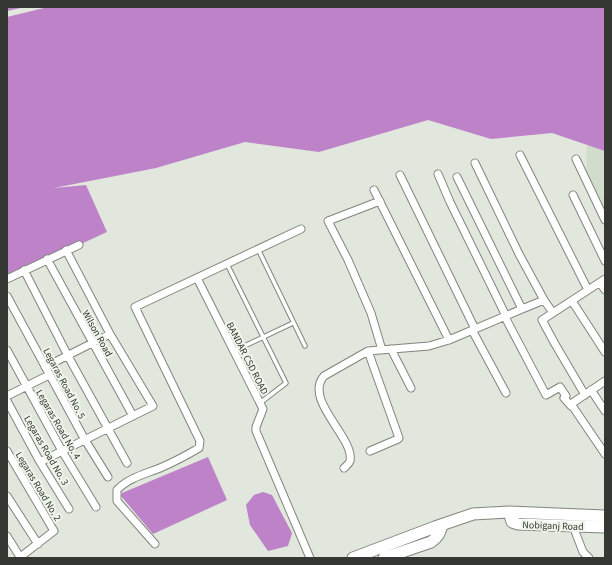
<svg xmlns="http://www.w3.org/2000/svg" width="612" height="565" font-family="'Source Sans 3',sans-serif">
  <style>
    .built { fill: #d1dccc }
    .water { fill: #bd82c8 }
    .pier { fill: #e1e7dd }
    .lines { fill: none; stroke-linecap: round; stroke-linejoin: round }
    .service-casing { stroke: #7f857c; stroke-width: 5.5 }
    .minor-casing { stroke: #7f857c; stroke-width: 9 }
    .secondary-casing { stroke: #7f857c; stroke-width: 13 }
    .path { stroke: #9ea29a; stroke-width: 1; stroke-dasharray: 2 3; stroke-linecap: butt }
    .service { stroke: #fff; stroke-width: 3.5 }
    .minor { stroke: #fff; stroke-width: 7 }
    .secondary { stroke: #fff; stroke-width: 11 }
    .labels { text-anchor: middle; stroke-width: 4; stroke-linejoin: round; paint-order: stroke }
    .street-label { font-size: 10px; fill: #353733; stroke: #eef5eb }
  </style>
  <rect width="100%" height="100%" fill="#e1e7dd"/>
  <path class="built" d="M587,145L605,150V215L586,180Z"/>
  <path class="water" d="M7,7H605V151L552,133L491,139L428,120L319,152L245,142L156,168L54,188L86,185L107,232L7,278Z
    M208,457L227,500L153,534L121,496L122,493Z
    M263,492L272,495L292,533L288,546L268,551L250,525L246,505L254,495Z"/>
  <path class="pier" d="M25,7H48L7,17V11Z"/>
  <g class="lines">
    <defs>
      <path id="service" d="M258,249L305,346
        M227,264L286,383L260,403
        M234,351L293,323"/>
      <path id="minor" d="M520,155L588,290
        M576,159L605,220
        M475,163L519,254L544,300L522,309
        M438,174L450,202L506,316
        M400,175L475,329
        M374,190L449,340
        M573,195L605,261
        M380,201L328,221L348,260L371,313L382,350
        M47,259L133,416
        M24,270L68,356L127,463
        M197,278L263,409L256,427V431L310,558
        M7,279L79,245
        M600,283L605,290
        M7,296L85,440L108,477
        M544,300L553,313
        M572,301L605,352
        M505,317L546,395L560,387L566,396L564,398L571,406
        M472,330L506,393
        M391,349L411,388
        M7,350L62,451L96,507
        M368,351L399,438L398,439L370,451
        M45,367L110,334
        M605,381L571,404L605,454
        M591,390L605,411
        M585,395L555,344L542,320L605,279
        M7,396L49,375
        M7,401L40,462L69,509
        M7,451L54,531L19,558
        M40,462L153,406L110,334L66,250
        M344,468C346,466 349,464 350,461C355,438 303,400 324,376L368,351L429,346L449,340L522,309L457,177
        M7,496L38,544
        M573,526L583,552L589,558
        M7,536L20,557
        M155,544L117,501V490C128,478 145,474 160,468C174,462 187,455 199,448L200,441L135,307L301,229"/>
      <path id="secondary" d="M509,512L512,522L518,524L605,527
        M353,558L435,527L473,514L509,512L605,516
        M384,558L431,542C438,537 440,533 442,525"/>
    </defs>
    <use href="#service" class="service-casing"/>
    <use href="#minor" class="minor-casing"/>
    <use href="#secondary" class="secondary-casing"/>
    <path class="path" d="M20,7V8"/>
    <use href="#service" class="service"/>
    <use href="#minor" class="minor"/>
    <use href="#secondary" class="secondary"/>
  </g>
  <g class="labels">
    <g class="street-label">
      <text transform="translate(98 333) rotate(61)" y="4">Wilson Road</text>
      <text transform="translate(248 358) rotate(63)" y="4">BANDAR CSD ROAD</text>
      <text transform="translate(65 383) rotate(62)" y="4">Legaras Road No. 5</text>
      <text transform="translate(59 424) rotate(60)" y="4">Legaras Road No. 4</text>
      <text transform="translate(47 450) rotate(60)" y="4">Legaras Road No. 3</text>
      <text transform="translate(39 486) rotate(59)" y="4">Legaras Road No. 2</text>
      <text transform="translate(553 525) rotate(2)" y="4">Nobiganj Road</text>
    </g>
  </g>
  <rect width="612" height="565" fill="none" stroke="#353733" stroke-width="16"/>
</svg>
